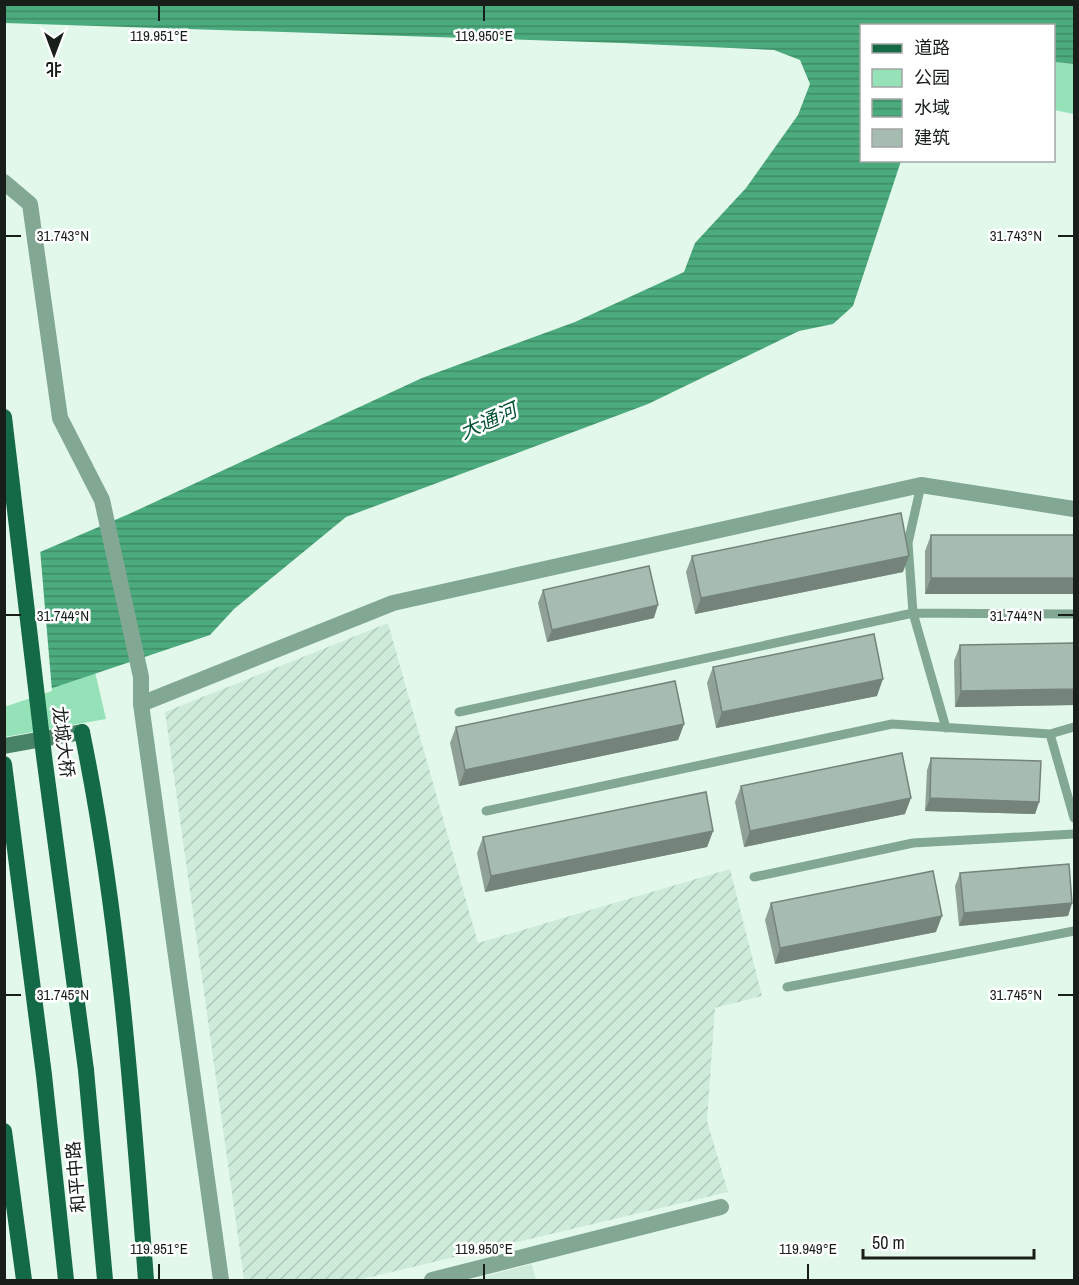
<svg xmlns="http://www.w3.org/2000/svg" width="1079" height="1285" font-family="'Archivo Narrow','Noto Sans SC',sans-serif">
  <style>
    .built { fill: #ceebda }
    .industrial { fill: url(#industrial-furrows) }
    .green { fill: #95e2b9 }
    .water { fill: url(#water-rules) }
    .pier { fill: #e2f8eb }
    .lines { fill: none; stroke-linecap: round; stroke-linejoin: round }
    .service { stroke: #82a793; stroke-width: 9 }
    .minor { stroke: #82a793; stroke-width: 16 }
    .secondary { stroke: #498366; stroke-width: 16 }
    .primary { stroke: #146946; stroke-width: 16 }
    .primary-bridge { stroke: #146946; stroke-width: 16 }
    .wall { fill: #90a297 }
    .shaded-wall { fill: #75847b }
    .building { fill: #a7bcb0; stroke: #75847b; stroke-width: 1.5 }
    .ticks { fill: none; stroke: #181f1b; stroke-width: 2 }
    .labels { text-anchor: middle; stroke-width: 5; stroke-linejoin: round; paint-order: stroke }
    .street-label { font-size: 18px; fill: #181f1b; stroke: #fff }
    .water-label { font-size: 20px; font-style: italic; fill: #055436; stroke: #fff }
    .ticks-label { font-size: 15px; text-anchor: middle; fill: #181f1b; stroke: #fff; stroke-width: 5; stroke-linejoin: round; paint-order: stroke }
  </style>
  <defs>
    <pattern id="industrial-furrows" width="10" height="10" patternUnits="userSpaceOnUse" patternTransform="scale(1.5)"><rect width="10" height="10" fill="#ceebda"/><path d="M-1 1l2-2M0 10L10 0M9 11l2-2" fill="none" stroke="#b0c9ba"/></pattern>
    <pattern id="water-rules" width="6" height="5" patternUnits="userSpaceOnUse" patternTransform="scale(1.5)"><rect width="6" height="5" fill="#4cab7e"/><path d="M0 2.5h6" fill="none" stroke="#3e8b66"/></pattern>
  </defs>
  <rect width="100%" height="100%" fill="#e2f8eb"/>
  <path class="built" d="M532,1264L536,1280H471Z"/>
  <path class="industrial" d="M388,623L478,943L730,869L762,996L715,1008L707,1121L728,1192L358,1280H244L165,712Z"/>
  <path class="green" d="M1054,62L1074,64V114L1054,110Z
    M85,629L106,719L5,737V647Z"/>
  <path class="water" d="M5,4H1074V64L1054,62V26H862V160L901,161L853,306L833,324L799,331L648,404L346,517L234,609L210,635L5,704V567L129,514L422,378L575,322L684,272L695,243L746,188L798,115L810,84L800,60L774,50L621,43L5,23Z"/>
  <path class="pier" d="M40,549L52,691L4,707V564Z"/>
  <g class="lines">
    <path class="service" d="M921,485L908,543L913,613L946,728
      M459,712L913,613L1074,614
      M1050,734L1074,818
      M486,811L892,724L1050,734L1074,727
      M754,877L913,843L1074,834
      M787,987L1074,931"/>
    <path class="minor" d="M4,182L30,204L60,418L102,500L141,677V704L221,1280
      M141,704L393,603L921,485L1074,509
      M432,1280L721,1207"/>
    <path class="secondary" d="M4,746L82,732"/>
    <path class="primary" d="M82,732C119,912 132,1097 146,1280
      M4,764L44,1075L66,1280
      M86,1070L105,1280
      M4,1131L24,1280"/>
    <path class="primary-bridge" d="M4,417L44,756L86,1070"/>
  </g>
  <path class="wall" d="M931,535H1074V594H925V551Z
    M692,556L903,572L695,614L686,572Z
    M543,590L654,618L547,642L538,603Z
    M1074,643V705L955,707L954,661L960,645Z
    M713,667L877,696L716,728L707,683Z
    M684,724L678,740L459,786L450,743L456,727Z
    M931,758L1039,802L1035,814L925,811L927,770Z
    M741,786L905,814L744,847L735,802Z
    M713,831L707,847L485,892L477,853L483,837Z
    M960,873L1072,903L1068,916L959,926L955,886Z
    M771,903L936,932L775,964L765,920Z"/>
  <path class="shaded-wall" d="M909,556L903,572L695,614L701,598Z
    M931,578H1074V594H925Z
    M658,605L654,618L547,642L552,630Z
    M883,679L877,696L716,728L722,712Z
    M1074,689V705L955,707L961,691Z
    M684,724L678,740L459,786L465,770Z
    M911,798L905,814L744,847L750,831Z
    M930,798L1039,802L1035,814L925,811Z
    M713,831L707,847L485,892L491,876Z
    M1072,903L1068,916L959,926L964,913Z
    M942,916L936,932L775,964L780,948Z"/>
  <path class="building" d="M901,513L909,556L701,598L692,556Z
    M931,535H1074V578H931Z
    M649,566L658,605L552,630L543,590Z
    M874,634L883,679L722,712L713,667Z
    M1074,643V689L961,691L960,645Z
    M675,681L684,724L465,770L456,727Z
    M902,753L911,798L750,831L741,786Z
    M931,758L1041,761L1039,802L930,798Z
    M706,792L713,831L491,876L483,837Z
    M1069,864L1072,903L964,913L960,873Z
    M933,871L942,916L780,948L771,903Z"/>
  <path class="ticks" d="M159,6V21M484,6V21M6,236H21M1058,236H1073M6,615H21M1058,615H1073M6,995H21M1058,995H1073M159,1264V1279M484,1264V1279M808,1264V1279"/>
  <g class="labels">
    <g class="street-label">
      <text transform="translate(63 742) rotate(83)" y="6">龙城大桥</text>
      <text transform="translate(76 1177) rotate(-95)" y="6">和平中路</text>
    </g>
    <g class="water-label">
      <text transform="translate(488 421) rotate(-24)" y="7">大通河</text>
    </g>
  </g>
  <g class="ticks-label">
    <text x="159" y="41">119.951°E</text>
    <text x="484" y="41">119.950°E</text>
    <text x="1016" y="241">31.743°N</text>
    <text x="63" y="241">31.743°N</text>
    <text x="1016" y="621">31.744°N</text>
    <text x="63" y="621">31.744°N</text>
    <text x="1016" y="1000">31.745°N</text>
    <text x="63" y="1000">31.745°N</text>
    <text x="159" y="1254">119.951°E</text>
    <text x="484" y="1254">119.950°E</text>
    <text x="808" y="1254">119.949°E</text>
  </g>
  <rect width="1079" height="1285" fill="none" stroke="#181f1b" stroke-width="12"/>
  <rect x="860" y="24" width="195" height="138" fill="#ffffff" stroke="#a3a5a4" stroke-width="1.5"/>
  <rect x="872" y="44" width="30" height="9" fill="#146946" stroke="#a3a5a4" stroke-width="1.5"/>
  <text x="914" y="54" font-size="18" fill="#181f1b">道路</text>
  <rect x="872" y="69" width="30" height="18" fill="#95e2b9" stroke="#a3a5a4" stroke-width="1.5"/>
  <text x="914" y="84" font-size="18" fill="#181f1b">公园</text>
  <rect x="872" y="99" width="30" height="18" fill="url(#water-rules)" stroke="#a3a5a4" stroke-width="1.5"/>
  <text x="914" y="114" font-size="18" fill="#181f1b">水域</text>
  <rect x="872" y="129" width="30" height="18" fill="#a7bcb0" stroke="#a3a5a4" stroke-width="1.5"/>
  <text x="914" y="144" font-size="18" fill="#181f1b">建筑</text>
  <g transform="translate(54 54) rotate(180)" stroke="#ffffff" stroke-width="4.5" paint-order="stroke">
  <path d="M0-4.5L10 22L0 15L-10 22Z" fill="#181f1b"/>
  <text y="-9" font-size="16" font-weight="bold" text-anchor="middle" fill="#181f1b">北</text>
  </g>
  <path d="M863 1249v9h171v-9" fill="none" stroke="#181f1b" stroke-width="3"/>
  <text x="872" y="1249" font-size="18" fill="#181f1b" stroke="#ffffff" stroke-width="4.5" paint-order="stroke">50 m</text>
</svg>
